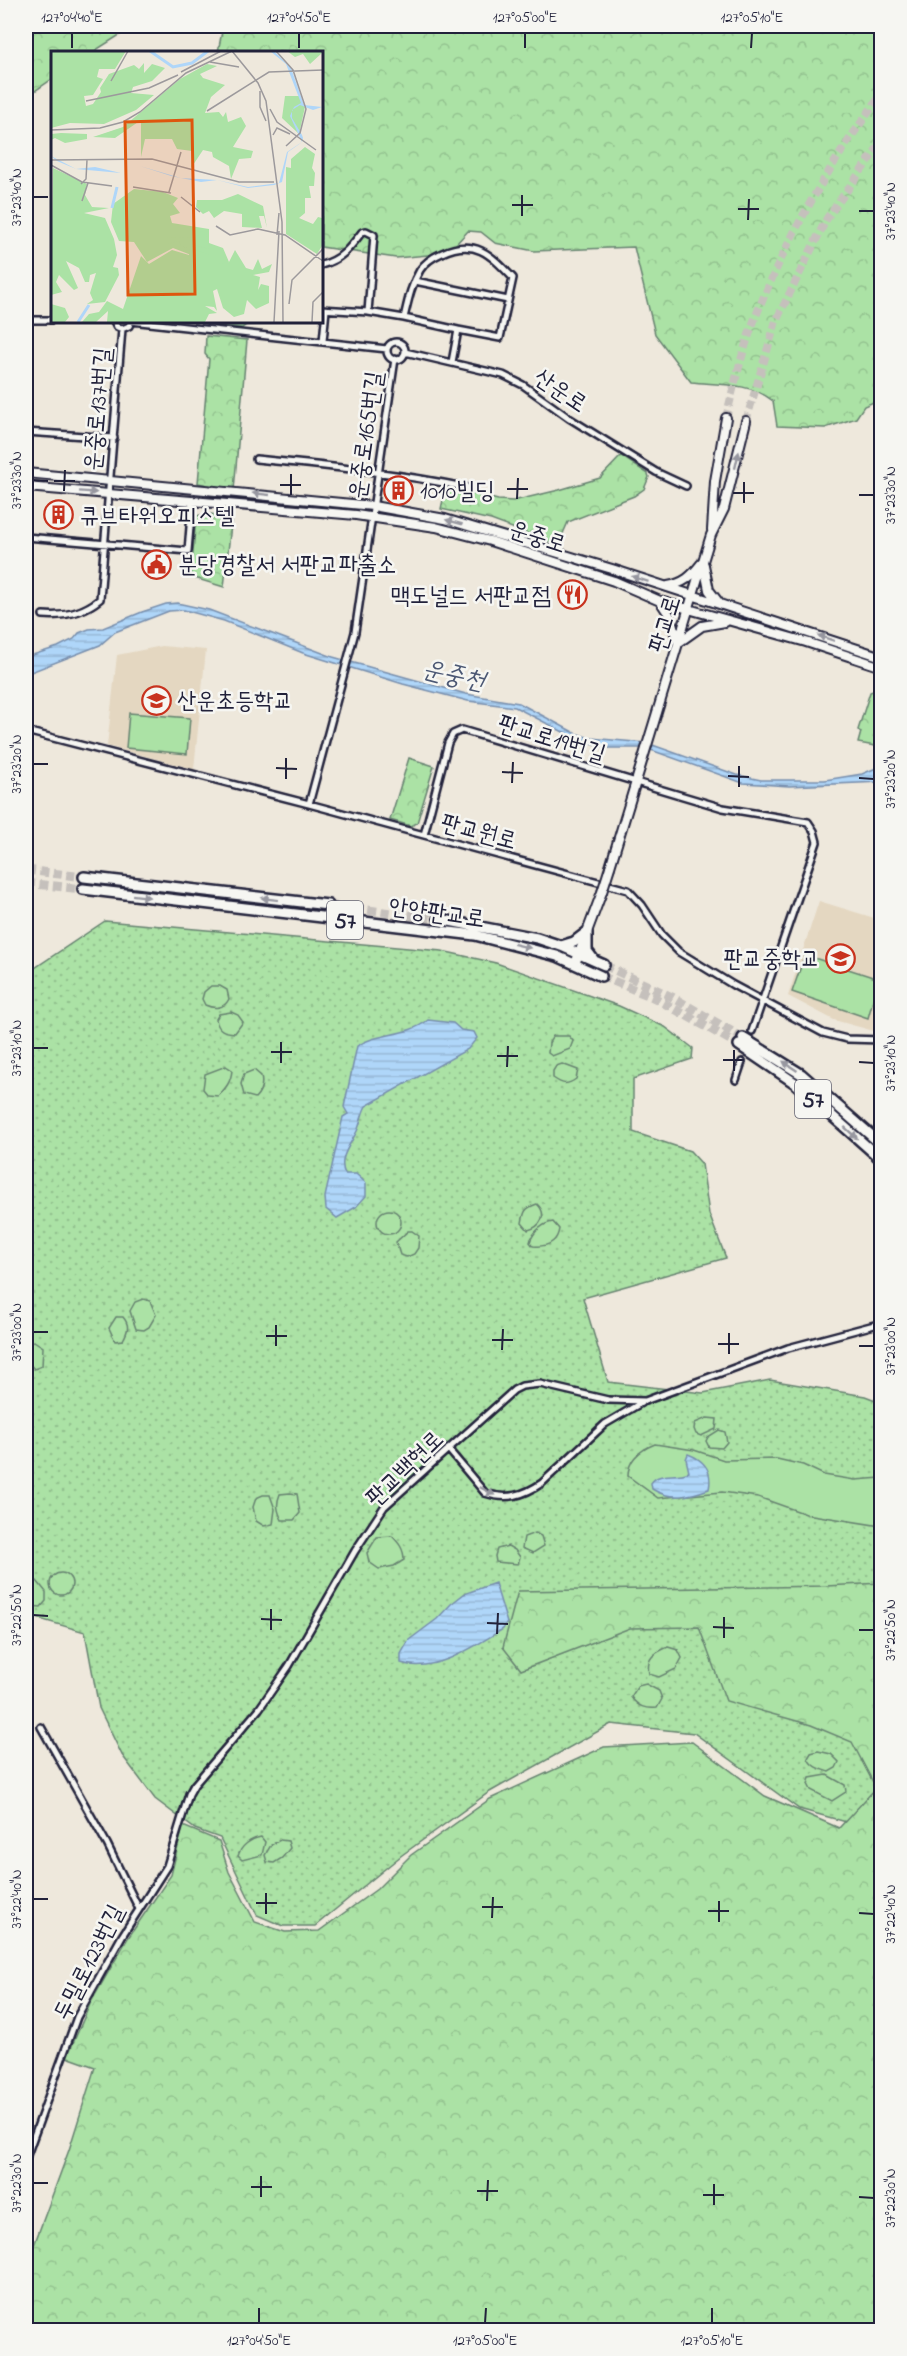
<svg xmlns="http://www.w3.org/2000/svg" width="907" height="2356" font-family="'Indie Flower','Poor Story',sans-serif">
  <style>
    .built { fill: #e4d7c1 }
    .grass { fill: url(#grass-dots); stroke: #668270; stroke-width: 1.5 }
    .forest { fill: url(#forest-crowns); stroke: #668270; stroke-width: 1.5 }
    .pitch { fill: #abe2a5; stroke: #668270; stroke-width: 1.5 }
    .water { fill: url(#water-rules); stroke: #778ead; stroke-width: 1.5 }
    .lines { fill: none; stroke-linecap: round; stroke-linejoin: round }
    .minor-tunnel { stroke: #c5c0bc; stroke-width: 5; stroke-dasharray: 5 2.5; stroke-linecap: butt }
    .secondary-tunnel { stroke: #c5c0bc; stroke-width: 8; stroke-dasharray: 8 4; stroke-linecap: butt }
    .primary-tunnel { stroke: #c5c0bc; stroke-width: 9; stroke-dasharray: 9 4.5; stroke-linecap: butt }
    .minor-casing { stroke: #22223b; stroke-width: 10 }
    .secondary-casing { stroke: #22223b; stroke-width: 12 }
    .primary-casing { stroke: #22223b; stroke-width: 14 }
    .minor { stroke: #f6f6f2; stroke-width: 5 }
    .secondary { stroke: #f6f6f2; stroke-width: 8 }
    .primary { stroke: #f6f6f2; stroke-width: 9 }
    .secondary-bridge-casing { stroke: #22223b; stroke-width: 12; stroke-linecap: butt }
    .secondary-bridge { stroke: #f6f6f2; stroke-width: 8 }
    .oneway { fill: #9797a0 }
    .ticks { fill: none; stroke: #22223b; stroke-width: 2 }
    .labels { text-anchor: middle; stroke-width: 5; stroke-linejoin: round; paint-order: stroke }
    .shield { fill: #f6f6f2; stroke: #626272; stroke-width: 1.5 }
    .shield-label { font-size: 22px; font-weight: bold; fill: #22223b }
    .street-label { font-size: 24px; fill: #22223b; stroke: #f6f6f2 }
    .poi-label { font-size: 24px; fill: #22223b; stroke: #f6f6f2; text-anchor: start }
    .water-label { font-size: 26px; font-style: italic; fill: #4c5874; stroke: #f6f6f2 }
    .inset-river { fill: none; stroke: #afd6f9; stroke-width: 3 }
    .inset-road { fill: none; stroke: #9c999c; stroke-width: 1.5 }
    .view { fill: #de560e; fill-opacity: 0.15; stroke: #de560e; stroke-width: 3 }
    .inset-edge { fill: none; stroke: #22223b; stroke-width: 3 }
    .neatline { fill: none; stroke: #22223b; stroke-width: 2 }
    .ticks-label { font-size: 15px; text-anchor: middle; fill: #22223b }
  </style>
  <defs>
    <pattern id="grass-dots" width="8" height="8" patternUnits="userSpaceOnUse" patternTransform="scale(1.5)"><rect width="8" height="8" fill="#abe2a5"/><path d="M2 2h.1M6 6h.1" fill="none" stroke="#93c28f" stroke-width="1.8" stroke-linecap="round"/></pattern>
    <pattern id="forest-crowns" width="20" height="18" patternUnits="userSpaceOnUse" patternTransform="scale(1.5)"><rect width="20" height="18" fill="#abe2a5"/><path d="M2 6a3 3 0 1 1 6 0M12 15a3 3 0 1 1 6 0" fill="none" stroke="#93c28f"/></pattern>
    <pattern id="water-rules" width="6" height="5" patternUnits="userSpaceOnUse" patternTransform="scale(1.5)"><rect width="6" height="5" fill="#afd6f9"/><path d="M0 2.5h6" fill="none" stroke="#96b7d6"/></pattern>
  </defs>
  <rect width="100%" height="100%" fill="#eee8dc"/>
  <filter id="ink" filterUnits="userSpaceOnUse"><feTurbulence type="fractalNoise" baseFrequency=".0167" numOctaves="2"/><feDisplacementMap in="SourceGraphic" scale="12" xChannelSelector="R" yChannelSelector="G"/><feConvolveMatrix kernelMatrix="1 2 1 2 8 2 1 2 1" color-interpolation-filters="sRGB"/></filter>
  <g filter="url(#ink)">
    <path class="built" d="M162,646L206,650L194,769L107,746L117,655Z
      M819,901L881,920V1008L874,1031L834,1020L788,996Z"/>
    <path class="grass" d="M105,921L442,951L496,963L619,1006L665,1027L693,1048L692,1059L633,1079V1132L690,1151L702,1164L709,1214L726,1258L583,1298L608,1382L703,1393L770,1380L865,1396L881,1402V1808L850,1823L799,1809L694,1733L611,1724L488,1793L402,1855L315,1926H283L257,1915L220,1838L195,1829L155,1799L122,1755L99,1708L85,1632L26,1615V974Z"/>
    <path class="forest" d="M39,26H134L93,52H52V79L26,97V34Z
      M223,26H881V399L864,406L856,418L825,428L777,426L773,401C750,382 719,385 691,382L655,334L634,247L534,251L495,243L481,232L468,231L444,257L428,255L396,258L321,247V52H218Z
      M211,321H247L246,325L242,328L215,325Z
      M206,336L247,340L234,490L198,483L209,359L205,354Z
      M621,456L648,474L649,477L644,489L634,496L568,522L558,545L491,520L441,509L446,487L498,500L513,501L559,490L600,478Z
      M208,514L232,516L224,587L191,577L196,516Z
      M881,688V747L858,743L861,732L858,730L870,692Z
      M409,758L434,766L417,823L411,826L390,820Z
      M881,1583V2330H26L33,2248L69,2150L95,2067L67,2057L90,2004L128,1938L171,1875L183,1826L219,1841L229,1872L255,1922L285,1932L319,1931L377,1889L411,1855L490,1799L604,1747L692,1742L765,1796L839,1828L876,1788L852,1742L811,1725L726,1701L699,1627L630,1628L521,1670L503,1647L518,1591L826,1586Z"/>
    <path class="pitch" d="M129,713L190,718L187,754L126,748Z
      M805,955L879,979L868,1018L792,992Z
      M211,986H220L227,990L229,999C224,1009 214,1009 205,1005L202,999L204,992Z
      M231,1012L238,1015L243,1022L235,1033C224,1032 218,1031 216,1019L219,1014Z
      M553,1036H569L573,1041L570,1049L552,1056L548,1053L549,1043Z
      M562,1064L578,1070L576,1079C566,1086 562,1084 553,1078V1071L556,1066Z
      M226,1066L232,1070C231,1082 226,1088 218,1096L208,1095L203,1089L205,1074Z
      M254,1070L261,1076C263,1084 261,1092 255,1098L244,1095L241,1084L244,1074Z
      M537,1204C548,1214 541,1227 528,1230L522,1223C524,1211 525,1208 537,1204Z
      M377 1222a12 12 0 1 1 24 0a12 12 0 1 1-24 0Z
      M553,1222L559,1229C557,1244 546,1247 533,1246L530,1242C533,1232 543,1223 553,1222Z
      M408,1231H412L419,1236L418,1248L414,1254L407,1257L400,1255L396,1242Z
      M143,1299L150,1301L156,1315L149,1327L144,1330L136,1329L130,1311L135,1302Z
      M116,1317H123C130,1325 128,1331 123,1340L115,1341L109,1328Z
      M34,1341L43,1347L42,1366L34,1369L26,1360L27,1344Z
      M707,1418L717,1419L716,1429L701,1436L696,1434L694,1429L695,1423Z
      M719,1430L725,1432L727,1442L722,1448L709,1447L706,1441L708,1437Z
      M655,1444L694,1450L724,1460L777,1459L803,1465L824,1475L855,1480L881,1478V1526L806,1514L758,1497L722,1492L658,1498L628,1476C628,1459 640,1450 655,1444Z
      M290,1493L297,1494L300,1513L294,1520H282C277,1510 276,1504 280,1494Z
      M263,1495H270L275,1509L273,1524L264,1526L256,1521L253,1507L256,1498Z
      M535,1533L541,1536L544,1546L533,1553L522,1548L524,1537Z
      M392,1536C399,1543 404,1549 404,1560L394,1566L379,1569L369,1562L367,1553L377,1537Z
      M508,1546L515,1550L520,1557L518,1564L496,1562L495,1556L497,1549Z
      M50 1584a11 11 0 1 1 22 0a11 11 0 1 1-22 0Z
      M28,1581H37L46,1592V1601L41,1607L30,1606C26,1598 23,1590 28,1581Z
      M668,1647L678,1650L682,1658L676,1669L659,1677L649,1674C646,1658 654,1653 668,1647Z
      M646,1684L659,1691L662,1699L657,1708C645,1709 638,1707 631,1697L638,1686Z
      M818,1751L831,1754L839,1762L836,1768L829,1772C820,1769 811,1767 808,1758L811,1753Z
      M827,1775L845,1785L846,1792L832,1801L811,1790L808,1784L810,1778Z
      M261,1837L265,1842L262,1855L242,1860L238,1856C241,1846 250,1839 261,1837Z
      M280,1840L288,1841L290,1848L282,1858L274,1863L267,1862L265,1855L271,1845Z"/>
    <path class="water" d="M177,603L209,610L333,657L466,694L519,703L575,733L590,738L647,743L737,775L761,780H825L862,774L881,766V782L789,786L743,783L651,750L640,748H609L592,743L571,736L515,707L468,701L403,684L303,653L224,621L184,610L169,611L115,632L100,645L26,674V657L58,647L74,639L79,633L89,629L103,628L142,612L166,604Z
      M428,1020L453,1023L461,1030L474,1032L477,1038L468,1049L366,1106C362,1113 361,1121 358,1129C352,1143 337,1158 345,1174H356L366,1183V1196L356,1207L337,1218L326,1209L325,1197L343,1117L348,1114L344,1107L357,1046C378,1032 407,1037 428,1020Z
      M688,1454C704,1460 713,1470 709,1489C690,1496 671,1501 652,1489L651,1483C659,1471 676,1478 689,1472L686,1459Z
      M495,1583L507,1623L503,1629C475,1646 435,1674 401,1663V1654L409,1640L437,1619L451,1604L464,1594Z"/>
    <g class="lines">
      <path class="minor-tunnel" d="M742,1062L752,1031"/>
      <path class="secondary-tunnel" d="M726,418C734,385 742,352 754,321C786,239 829,164 882,94
        M746,421L776,321L827,218L882,142"/>
      <path class="primary-tunnel" d="M26,870L84,877
        M26,883L83,889
        M328,905L439,919
        M604,965L672,997L743,1038
        M601,976L655,998L739,1045"/>
      <defs>
        <path id="minor" d="M321,265C341,260 350,248 362,232L366,231L374,235L368,312L321,309
          M415,281L508,300
          M368,312L404,318
          M26,320H52
          M114,321L117,327L122,329
          M122,329L129,326L131,321L387,349
          M323,341L326,310
          M387 351a9 9 0 1 1 18 0a9 9 0 1 1-18 0Z
          M405,352L503,375L523,385L569,418L656,472L686,486
          M452,362L458,330L500,338L513,278C490,254 475,238 442,253C433,257 425,262 420,270C411,285 408,301 404,318L458,330
          M26,432L114,438
          M256,459C327,466 399,473 469,488
          M26,537L188,551L192,503
          M43,615C65,617 83,613 100,599L122,329
          M26,731L309,804L628,890L642,905L662,935L679,952L733,985L823,1033L847,1039L882,1040
          M309,804L355,632L395,359
          M424,835L448,743L453,734L462,730L723,808L808,822L814,831L817,842L752,1031
          M736,1080L742,1062
          M448,1449L485,1493C507,1500 523,1496 542,1483L605,1424L641,1403
          M41,1727L107,1844L139,1909
          M26,2158L77,2017L122,1936L167,1866L189,1794L194,1785L259,1709L289,1666L355,1551L384,1507L514,1390L522,1386L540,1384L608,1400L645,1401L788,1348L882,1323"/>
        <path id="secondary" d="M26,473L373,506L445,519L612,569L882,657
          M26,487L356,515L436,527L490,541L614,581L660,601L806,642L882,667
          M712,530L715,481L726,418
          M704,565L709,590L719,603
          M668,586C684,583 691,577 701,564
          M660,601L670,616L678,643
          M678,643L702,626L725,622
          M610,867L711,535L724,509L746,421
          M575,964L602,892"/>
        <path id="primary" d="M84,877L328,905
          M83,889L475,935L557,956L601,976
          M439,919L537,938L561,946L604,965
          M587,932V951L593,959
          M561,946L574,942L587,932
          M743,1038L801,1074L882,1145
          M739,1045L795,1083L882,1160"/>
      </defs>
      <use href="#minor" class="minor-casing"/>
      <use href="#secondary" class="secondary-casing"/>
      <use href="#primary" class="primary-casing"/>
      <use href="#minor" class="minor"/>
      <use href="#secondary" class="secondary"/>
      <use href="#primary" class="primary"/>
      <defs>
        <path id="secondary-bridge" d="M602,892L610,867"/>
      </defs>
      <use href="#secondary-bridge" class="secondary-bridge-casing"/>
      <use href="#secondary-bridge" class="secondary-bridge"/>
    </g>
    <defs><path id="oneway-solid" d="M-6-.8H1V-3.2L6.5 0L1 3.2V.8H-6Z" transform="scale(1.5)"/></defs>
    <g class="oneway">
      <use href="#oneway-solid" transform="translate(737 460) rotate(-77)"/>
      <use href="#oneway-solid" transform="translate(88 492) rotate(4)"/>
      <use href="#oneway-solid" transform="translate(261 494) rotate(-174)"/>
      <use href="#oneway-solid" transform="translate(454 522) rotate(-165)"/>
      <use href="#oneway-solid" transform="translate(640 579) rotate(-162)"/>
      <use href="#oneway-solid" transform="translate(826 638) rotate(-161)"/>
      <use href="#oneway-solid" transform="translate(141 896) rotate(7)"/>
      <use href="#oneway-solid" transform="translate(270 899) rotate(-173)"/>
      <use href="#oneway-solid" transform="translate(522 946) rotate(14)"/>
      <use href="#oneway-solid" transform="translate(790 1066) rotate(-146)"/>
      <use href="#oneway-solid" transform="translate(851 1133) rotate(42)"/>
      <use href="#oneway-solid" transform="translate(487 1491) rotate(28)"/>
    </g>
  </g>
  <path class="ticks" d="M72,48V33M299,48V33M525,48V33M751,48L752,33M33,197H48M512,205H533M738,209H759M859,211H874M522,216V195M748,220L749,199M33,480L48,481M54,481H75M280,485H301M507,489H528M64,491L65,470M733,493H754M291,495V474M859,495H874M517,499L518,478M744,503V482M33,764H48M276,768L297,769M502,772L523,773M728,776L749,777M859,778L874,779M286,779V758M512,783L513,762M739,787V766M33,1048H48M271,1052H292M497,1056H518M723,1060H744M859,1062L874,1063M281,1063V1042M507,1067L508,1046M734,1071V1050M33,1332H48M266,1336H287M492,1340H513M718,1344H739M276,1346V1325M859,1346H874M502,1350L503,1329M729,1354V1333M33,1615L48,1616M261,1619L282,1620M487,1623L508,1624M713,1627L734,1628M271,1630V1609M859,1630H874M497,1634L498,1613M724,1638V1617M33,1899H48M256,1903H277M482,1907H503M708,1911H729M859,1913L874,1914M266,1914V1893M492,1918L493,1897M719,1922V1901M33,2183H48M251,2187H272M477,2191H498M703,2195H724M261,2197V2176M859,2197L874,2198M487,2201L488,2180M714,2205V2184M259,2323V2308M485,2323L486,2308M712,2323V2308"/>
  <defs>
    <symbol id="building-ring" viewBox="-11 -11 22 22"><circle r="9.5" fill="#f6f6f2" stroke="#c8321e" stroke-width="1.5"/><path d="M-4-6H4V6H1V3H-1V6H-4ZM-2.5-4.3h1.7v1.8h-1.7ZM.8-4.3h1.7v1.8H.8ZM-2.5-1h1.7V.8h-1.7ZM.8-1h1.7V.8H.8Z" fill="#c8321e"/></symbol>
    <symbol id="civic-ring" viewBox="-11 -11 22 22"><circle r="9.5" fill="#f6f6f2" stroke="#c8321e" stroke-width="1.5"/><path d="M-.6-6.5H3V-4.5H.6V-3L4-1V1h2V6H-6V1h2V-1L-.6-3ZM-1.2 2.5V6h2.4V2.5Z" fill="#c8321e"/></symbol>
    <symbol id="restaurant-ring" viewBox="-11 -11 22 22"><circle r="9.5" fill="#f6f6f2" stroke="#c8321e" stroke-width="1.5"/><path d="M-5-6h1v4h1v-4h1v4h1v-4h1v5L-1.5 .5V6h-2V.5L-5-1ZM5-6V6H3V1.5H1.5Q1.5-4 5-6Z" fill="#c8321e"/></symbol>
    <symbol id="school-ring" viewBox="-11 -11 22 22"><circle r="9.5" fill="#f6f6f2" stroke="#c8321e" stroke-width="1.5"/><path d="M0-5L7-2L0 1L-7-2ZM-4 1L0 2.5L4 1V4Q0 6-4 4Z" fill="#c8321e"/></symbol>
  </defs>
  <g fill-rule="evenodd">
    <use href="#building-ring" x="382" y="474" width="33" height="33"/>
    <use href="#building-ring" x="42" y="498" width="33" height="33"/>
    <use href="#civic-ring" x="140" y="548" width="33" height="33"/>
    <use href="#restaurant-ring" x="556" y="578" width="33" height="33"/>
    <use href="#school-ring" x="140" y="684" width="33" height="33"/>
    <use href="#school-ring" x="824" y="942" width="33" height="33"/>
  </g>
  <g class="labels">
    <g class="shield">
      <rect x="327" y="901" width="36" height="38" rx="4.5"/>
      <rect x="795" y="1080" width="36" height="38" rx="4.5"/>
    </g>
    <g class="shield-label">
      <text x="345" y="928">57</text>
      <text x="813" y="1107">57</text>
    </g>
    <g class="street-label">
      <text transform="translate(561 390) rotate(34)" y="8">산운로</text>
      <text transform="translate(97 409) rotate(-85)" y="8">운중로137번길</text>
      <text transform="translate(365 435) rotate(-82)" y="8">운중로165번길</text>
      <text transform="translate(538 536) rotate(18)" y="8">운중로</text>
      <text transform="translate(664 624) rotate(-73)" y="8">판교로</text>
      <text transform="translate(552 738) rotate(17)" y="8">판교로19번길</text>
      <text transform="translate(479 831) rotate(15)" y="8">판교원로</text>
      <text transform="translate(437 912) rotate(8)" y="8">안양판교로</text>
      <text transform="translate(404 1468) rotate(-44)" y="8">판교백현로</text>
      <text transform="translate(88 1962) rotate(-63)" y="8">두밀로123번길</text>
    </g>
    <g class="poi-label">
      <text x="420" y="498">1010빌딩</text>
      <text x="80" y="523">큐브타워오피스텔</text>
      <text x="178" y="572">분당경찰서 서판교파출소</text>
      <text x="551" y="603" text-anchor="end">맥도널드 서판교점</text>
      <text x="177" y="708">산운초등학교</text>
      <text x="820" y="966" text-anchor="end">판교중학교</text>
    </g>
    <g class="water-label">
      <text transform="translate(454 674) rotate(13)" y="9">운중천</text>
    </g>
  </g>
  <g transform="translate(51 51)">
    <rect width="272" height="272" fill="#eee8dc"/>
    <path d="M83,138L112,141L127,147L122,153L129,162L119,165L121,172L158,178V192L172,197L178,211L171,216L122,197L96,211L83,191L68,190L60,171L62,153Z" fill="#abe2a5"/>
    <path d="M0,0H75L64,18H48L46,26L52,28L42,44L33,45L35,55L42,53L50,41L49,37L58,23L83,14L88,18L93,12V22L101,13L114,17L101,30L82,36L80,42L103,44L85,59L53,73L19,72L0,77ZM236,0H271V2L259,13L252,3L244,6ZM156,13L166,15L149,23L152,27L174,34L160,46L154,62L168,61L172,66L175,61L177,71L190,66L195,75L182,96L202,100L200,107L188,108L180,128L178,115L162,106L161,101L152,99L140,117L141,100L126,98L121,88H94L90,106V69L64,87L42,86L72,76L129,28ZM234,45H248L254,56L248,83L231,67ZM10,82L36,83V88L14,92L4,87L0,89V83ZM254,96L264,103L261,117L264,122L263,135H258L260,147H254V162L248,167L262,173L267,166L271,167V195L266,203L235,183V116L240,117V108ZM2,117L36,133L34,144L41,156L58,157L33,162L54,167L63,188L66,204L62,216L67,217L68,224L54,251L36,253L42,249L39,242L45,222L39,224L38,231H34L28,217L15,210L27,237L23,239L8,224L5,231L11,241L0,244ZM187,143L212,155L216,177L213,165H208L211,177L191,176V163L173,160L163,167L158,160L152,163L145,156L146,149H171ZM150,180L157,186L158,198L143,194L142,198L159,204L168,213L178,211L184,199L195,217L202,219L207,208L211,218L221,213L218,221L202,224L209,226L207,239L210,233L218,235V252L205,258L196,249L193,263L183,266L172,257L166,238L162,240L166,260L163,256L154,255L166,262L158,263L154,271H56L57,260L45,271H31L38,263L48,261L56,250L72,258L90,205L98,213L121,199L138,204L139,198L130,195L128,190L115,193V187L146,186ZM0,253L14,257L18,266L14,271H0Z" fill="#abe2a5"/>
    <path d="M219,0H223L240,17L253,54L271,56L262,59L249,54L241,59V67L251,84L252,87L251,91L247,94L237,101L231,131L223,134L197,137L166,129L150,131L120,125L89,115L70,122L25,118L6,110L0,105L25,118L44,116L70,122L89,115L130,127L166,129L197,136L228,132L236,101L251,91L239,65L243,56L250,52L235,13Z" fill="#afd6f9"/>
    <path class="inset-river" d="M99,0L122,16L141,12L157,0M61,157L66,136M27,271L38,254"/>
    <path class="inset-road" d="M181,0L207,32L215,50L231,171L232,271M225,0L242,19L255,58L249,82L235,95M159,11L188,16M130,21L170,0M60,30L77,0M209,40V56L215,70M35,50L98,37L127,24M219,58L226,71L265,99M156,60L218,21L272,19M0,79L49,77L72,71L89,61L135,22L181,0M222,84L226,77L239,83M0,109L101,108L188,131H223M0,114L31,131L61,135M30,133L35,128L36,109M82,136L120,142M118,141L130,101M130,146L149,161M31,150L37,132M165,175L179,184L207,178L234,184L272,210M226,184L228,162M238,253L241,229L272,198M223,271L228,180M261,271L262,251L272,241"/>
    <path class="view" d="M141,69L144,243L77,244L74,71Z"/>
    <rect width="272" height="272" class="inset-edge"/>
  </g>
  <rect width="907" height="2356" fill="none" stroke="#f6f6f2" stroke-width="66"/>
  <rect x="33" y="33" width="841" height="2290" class="neatline"/>
  <g class="ticks-label">
    <text x="72" y="22">127°04'40"E</text>
    <text x="299" y="22">127°04'50"E</text>
    <text x="525" y="22">127°05'00"E</text>
    <text x="752" y="22">127°05'10"E</text>
    <text transform="translate(16 197) rotate(-90)" y="5">37°23'40"N</text>
    <text transform="translate(890 211) rotate(-90)" y="5">37°23'40"N</text>
    <text transform="translate(16 480) rotate(-90)" y="5">37°23'30"N</text>
    <text transform="translate(890 495) rotate(-90)" y="5">37°23'30"N</text>
    <text transform="translate(16 764) rotate(-90)" y="5">37°23'20"N</text>
    <text transform="translate(890 779) rotate(-90)" y="5">37°23'20"N</text>
    <text transform="translate(16 1048) rotate(-90)" y="5">37°23'10"N</text>
    <text transform="translate(890 1063) rotate(-90)" y="5">37°23'10"N</text>
    <text transform="translate(16 1332) rotate(-90)" y="5">37°23'00"N</text>
    <text transform="translate(890 1346) rotate(-90)" y="5">37°23'00"N</text>
    <text transform="translate(16 1615) rotate(-90)" y="5">37°22'50"N</text>
    <text transform="translate(890 1630) rotate(-90)" y="5">37°22'50"N</text>
    <text transform="translate(16 1899) rotate(-90)" y="5">37°22'40"N</text>
    <text transform="translate(890 1914) rotate(-90)" y="5">37°22'40"N</text>
    <text transform="translate(16 2183) rotate(-90)" y="5">37°22'30"N</text>
    <text transform="translate(890 2198) rotate(-90)" y="5">37°22'30"N</text>
    <text x="259" y="2345">127°04'50"E</text>
    <text x="485" y="2345">127°05'00"E</text>
    <text x="712" y="2345">127°05'10"E</text>
  </g>
</svg>
